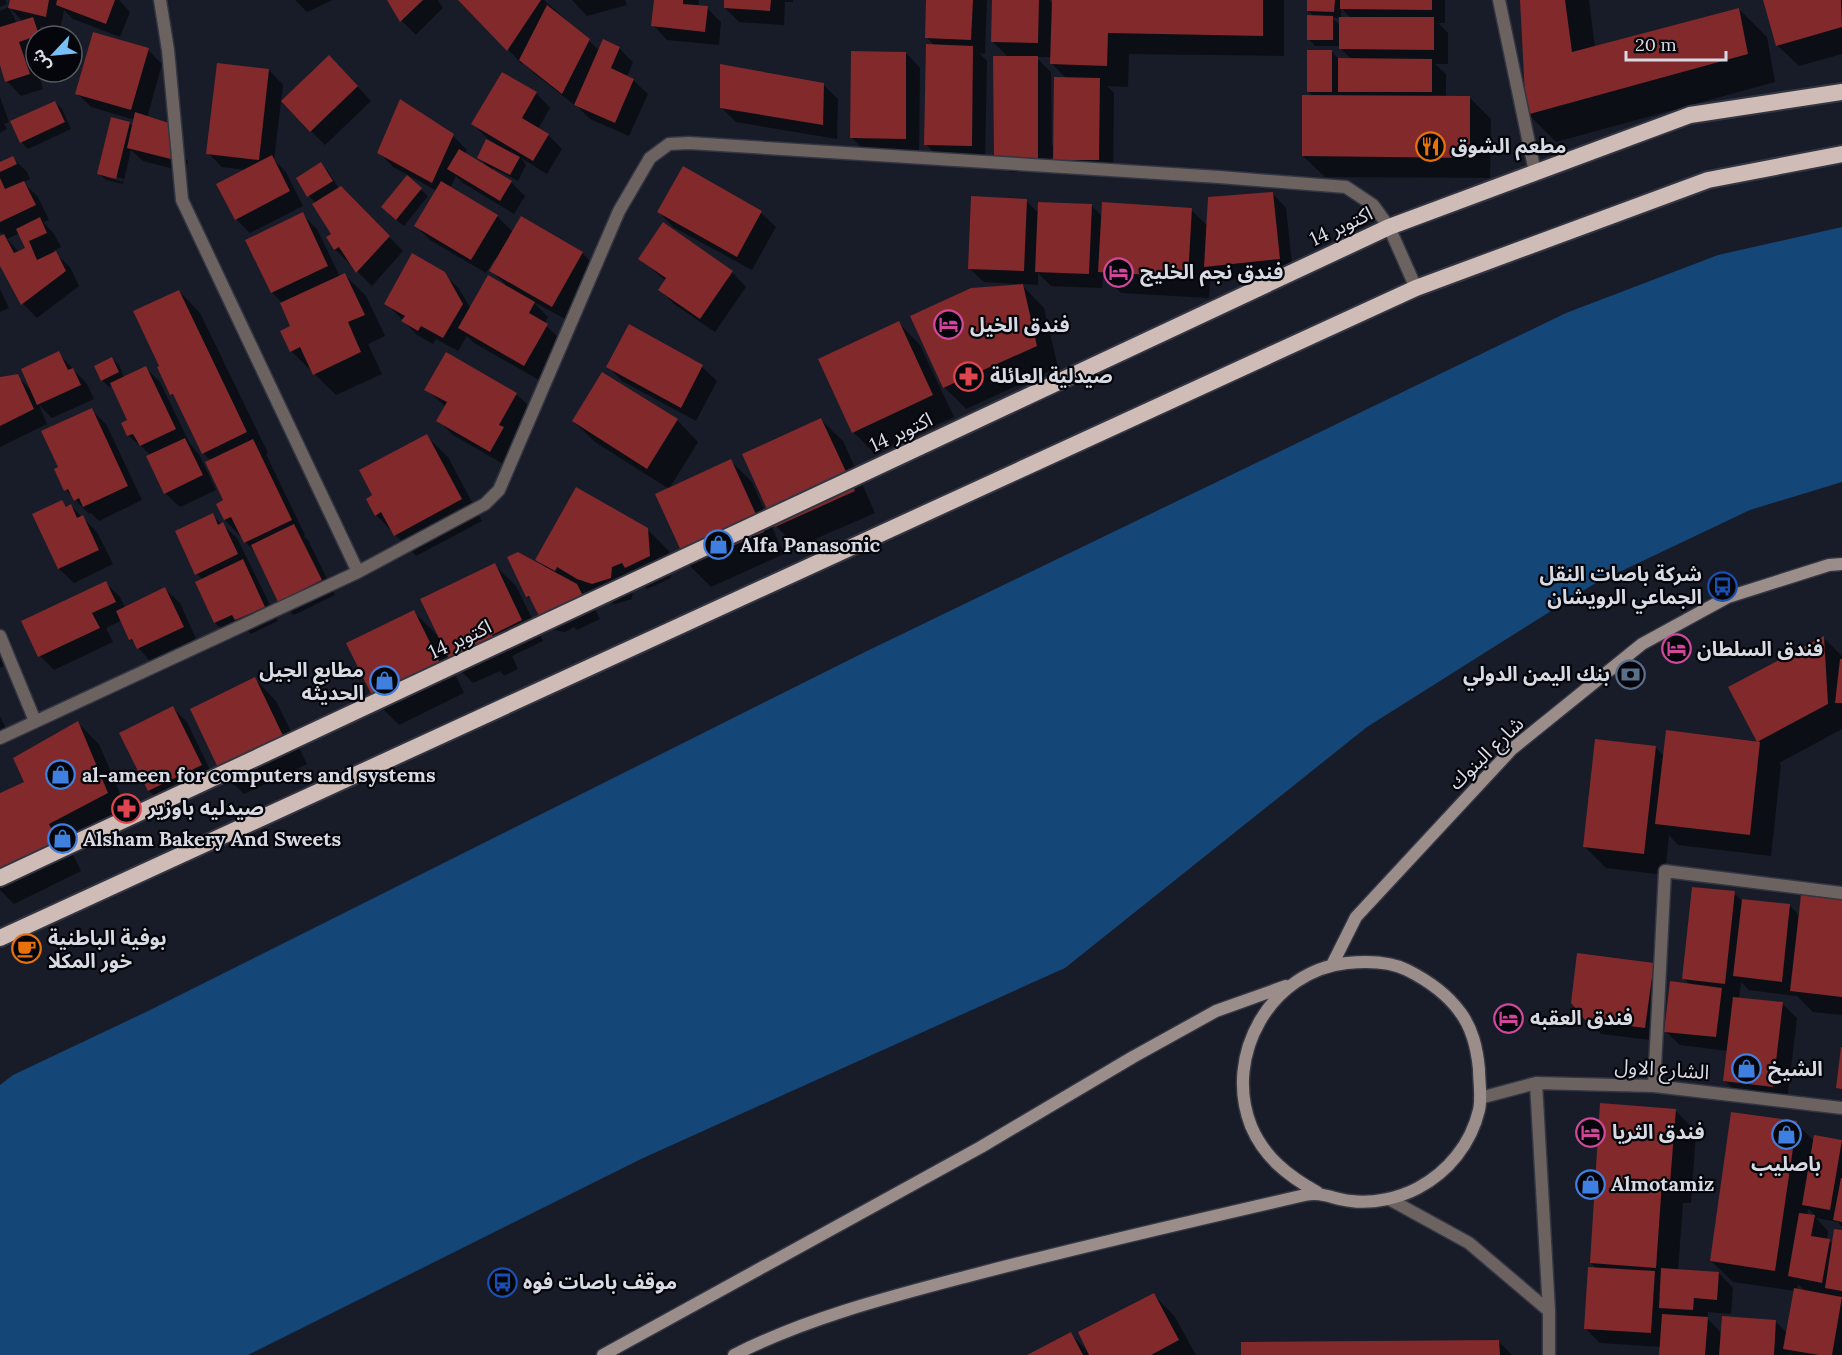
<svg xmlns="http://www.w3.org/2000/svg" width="1842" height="1355" font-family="Lora,'Noto Sans Arabic',serif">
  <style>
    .water { fill: #144677 }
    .shadow { fill: #0007; fill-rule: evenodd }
    .building { fill: #81292b }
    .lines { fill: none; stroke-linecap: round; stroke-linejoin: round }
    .minor-casing { stroke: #333642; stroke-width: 15 }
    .tertiary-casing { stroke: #333642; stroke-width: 15 }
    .secondary-casing { stroke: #333642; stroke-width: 15 }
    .trunk-casing { stroke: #333642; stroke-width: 20 }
    .minor { stroke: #6c6361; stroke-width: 12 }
    .tertiary { stroke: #6c6361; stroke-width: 12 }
    .secondary { stroke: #9b8d89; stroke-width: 12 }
    .trunk { stroke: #d0bcb6; stroke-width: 16 }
    .labels { text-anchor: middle; stroke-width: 4.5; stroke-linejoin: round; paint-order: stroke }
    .poi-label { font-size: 20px; font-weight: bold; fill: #d8dae4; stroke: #05060b; text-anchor: start }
    .street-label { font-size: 20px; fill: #d8dae4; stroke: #05060b }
  </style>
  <rect width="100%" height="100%" fill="#181b28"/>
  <path class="water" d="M1842,227V482L1750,510L1594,584L1367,727L1065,968L641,1159L248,1355H0V1085L13,1075L146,1012L867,651L1566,313L1718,255Z"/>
  <path class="shadow" d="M0,0H5L7,4L0,7Z
    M11,0H119L130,12L120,37L73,19L64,10L60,30L40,26L48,36H36V55L33,56L36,72H38L43,89L21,96L7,81L0,60V11L9,7L17,24L23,22L10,8Z
    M295,0H333L307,12Z
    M389,0H438L443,8L416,35L402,21Z
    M460,0H544L600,51L619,48L633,62L627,77L633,80L648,94L629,136L590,119L577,106V107L535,74L523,62L522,64Z
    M572,0H625L627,5L587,16Z
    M656,0H699L698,7L707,8L721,22L719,45L667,40L653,25Z
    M726,0H793V2H785L784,25L739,22L725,8Z
    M928,0H987L985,54L979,53L987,61L985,160L940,159L926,144L935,46L927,38Z
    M993,0H1049L1053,4V0H1284V56L1129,54L1128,87L1107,86L1114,93L1113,174H1069L1052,157V171L1010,172L995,157L1008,57L993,42ZM1036,57H1052V64L1066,78L1054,145H1052L1051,72Z
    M1308,0H1445V23H1438L1448,33V64H1435L1446,74V97H1469L1491,119L1490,178L1325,177L1303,156L1313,96L1308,92L1332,52L1339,59H1351L1341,49V46H1315L1309,39L1315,17L1308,11ZM1341,8L1351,18L1341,26L1332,18H1341Z
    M1521,0H1589L1595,48L1739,9L1767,37L1775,82L1556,142L1528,114Z
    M1764,0H1842V54L1799,66L1777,45Z
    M148,50L162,64L147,118L168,125L183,139V157L188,161L185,172L143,161L131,150L123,184L106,180L99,173L129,123L133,127L135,120L91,107L77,93ZM105,174L124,179L123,182L105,177Z
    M906,53L920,68L919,152H866L852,138Z
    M269,70L283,85L274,160L286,172L303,206L250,233L236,219L246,170L222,167L208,153Z
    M343,71L371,101L325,145L311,131Z
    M823,84L838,99L837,139L736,122L721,107Z
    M536,93L550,108L538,129L548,135L562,149L547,174L521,158L526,165L518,181L493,168L492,170L511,182L525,196L514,214L463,183L456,176L450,188L497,216L513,232L521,218L582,253L597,268L567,320L532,301L548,317L544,324L561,340L539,380L474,343L467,336L458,351L436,339L433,344L417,335L386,303L444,274L459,289L471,309L507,286L491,271L497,261L494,260L486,273L430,240L416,226L437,191L393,167L379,152L453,136L467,150L465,154L488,167L479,157L495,143L487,138L473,124Z
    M0,97L9,122L4,124L7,129L0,133Z
    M55,102L62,109L71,129L28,149L21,142Z
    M13,158L27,172L30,179L23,182L38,197L49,220L43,222L54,234L61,247L53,251L70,267L79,286L37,318L23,304L0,262V238L4,236L0,232V163ZM20,233L27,248L19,252L7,239Z
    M321,164L328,171L339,189L341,188L403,251L372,286L358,272L351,262L350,264L335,249L328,238L333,234L316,203L309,196Z
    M683,168L761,213L776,227L752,270L673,227L659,212Z
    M407,177L428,196L404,226L389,214Z
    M1272,193L1286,208L1293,273L1220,281L1211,271L1209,298L1121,293L1103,275L1102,288L1051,286L1038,273V285L1021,284L1044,308L1058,367L966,409L944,387L912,316L1019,286V284L984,282L969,268L1026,201L1039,213L1091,205L1103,217L1191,210L1208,226Z
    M302,214L317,229L340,277L345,275L366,296L385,336L368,344L382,374L336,395L291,351L292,327L283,304L272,292Z
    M640,259L732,272L746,287L715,332L674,304L660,290L666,281Z
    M0,289L9,308L0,312Z
    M179,291L200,313L268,453L266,454L305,535L303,536L308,540L335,595L294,615L279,601L256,553L225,520L218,505L225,501L211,461L203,453L178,400L172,394Z
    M899,323L920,345L954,417L874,453L853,432Z
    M629,326L702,367L717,381L696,421L622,381L608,366Z
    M58,353L87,384L94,399L52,418L39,405L47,424L0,447V379L17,376L32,391Z
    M112,359L119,365L124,378L146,368L160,382L190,444L199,454L216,490L180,507L165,493L151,455L129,436L123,424L129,421L112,385L109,387L102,380Z
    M426,389L516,394L531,408L513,439L518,443L505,465L453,435L438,420L446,407Z
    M91,410L106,424L142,500L99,521L91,513L89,514L66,490L60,468Z
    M677,420L698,442L669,489L595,442L573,421Z
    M821,420L843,441L875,513L797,547L776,526Z
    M426,436L448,457L482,521L416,556L376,515L374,496Z
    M731,461L752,482L784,554L711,587L689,565Z
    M62,502L68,508L71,506L97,532L113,564L74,583L59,569L34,515Z
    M212,515L237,538L278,621L251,634L246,629L230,637L215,623L197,583L203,580L197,574Z
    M647,529L669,551L671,578L647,589L643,584L633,589L632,599L615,604L600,600L582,590L591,600L600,619L577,630L574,627L565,632L555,630L540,616L534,602L527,596L544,566L537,559Z
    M494,565L516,586L543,641L512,656L518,669L504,676L500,671L473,683L447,657L464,693L399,725L377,703L414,612L440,638Z
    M105,582L120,597L125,608L165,589L180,603L197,641L152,663L130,639L122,620L106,628L113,642L54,670L40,656Z
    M1824,638L1842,656V729L1779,763L1781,765L1771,856L1678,845L1669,835L1665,875L1606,868L1584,846L1655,747L1664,756L1760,743L1730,687Z
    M0,657L4,666L0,668Z
    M255,679L276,701L307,764L244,794L222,773Z
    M173,708L187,722L215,780L163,805L149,791Z
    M0,716L6,729L0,732Z
    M78,723L99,744L129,815L69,846L81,871L14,904L0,890V795L26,782Z
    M1734,893L1741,900L1789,905L1800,916L1842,901V1015L1813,1012L1797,996L1749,990L1741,982L1739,999L1782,1004L1797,1018L1787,1101L1739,1095L1725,1081L1728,1051L1680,1045L1665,1031L1691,986L1684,978Z
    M1653,964L1667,978L1659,1041L1601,1034L1586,1019Z
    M1675,1110L1696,1132L1691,1203H1683L1678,1271L1719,1273L1733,1288L1731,1314L1708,1312V1319L1722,1334L1776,1322L1787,1333L1795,1291L1733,1282L1711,1261L1796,1123L1815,1142L1842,1141V1227L1838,1222L1816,1218L1828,1231L1827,1240L1833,1244L1842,1232V1355H1791L1789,1353V1355H1661V1347L1600,1343L1586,1329L1597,1269L1591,1263ZM1808,1209L1812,1212L1816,1217L1807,1216ZM1798,1284L1806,1292L1797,1290Z
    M1154,1295L1175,1317L1196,1355H1030L1071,1334L1089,1353Z
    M1499,1342L1512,1355H1243Z"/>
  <path class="building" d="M10,0H49L46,17L8,8Z
    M57,0H115L106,24L56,5Z
    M387,0H423L400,22Z
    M458,0H541L507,51Z
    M654,0H683V4L708,6L705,32L651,26Z
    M724,0H771L770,11L724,8Z
    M926,0H973L971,40L925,38Z
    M992,0H1039L1038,43L991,42Z
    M1052,0H1263V36L1108,33L1107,66L1050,64Z
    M1307,0H1335L1334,12L1307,11Z
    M1340,0H1432V10L1340,9Z
    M1520,0H1565L1572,52L1739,8L1748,54L1526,115Z
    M1763,0H1841L1842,27L1776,46Z
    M547,5L590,39L562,94L519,60Z
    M1307,15L1333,16V40H1307Z
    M33,17L39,35L19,42L30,74L5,82L0,65V27Z
    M1339,17H1434V50L1339,49Z
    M93,32L149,48L131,110L75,94Z
    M603,39L620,47L611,68L634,79L615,123L574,105Z
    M926,44L973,46L972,146L924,145Z
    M1307,50H1332V92H1307Z
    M851,51L906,52V139L850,138Z
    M329,55L358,86L310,132L281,101Z
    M993,56H1038V158H994Z
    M1338,58L1432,59V92H1338Z
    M217,63L269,69L259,160L206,154Z
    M720,64L824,83L823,125L720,108Z
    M502,72L537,92L522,118L549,134L533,161L471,124Z
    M1054,77L1100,78L1099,160H1053Z
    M1302,95L1470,96V158L1302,156Z
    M400,99L454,134L432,183L377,153Z
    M55,101L65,122L20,143L10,121Z
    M135,112L169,123L170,144L174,145L171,159L127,148Z
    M111,117L130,122L116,179L97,174Z
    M486,139L520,157L510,175L477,158Z
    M459,149L512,181L500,201L447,169Z
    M272,155L290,191L235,220L216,184Z
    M13,156L17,164L0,172V162Z
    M321,162L333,181L307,197L296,178Z
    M683,166L762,211L737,257L657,212Z
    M407,175L422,188L396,220L381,207Z
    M0,178L5,189L24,181L36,205L0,222Z
    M441,181L498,215L471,260L414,226Z
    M341,186L390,236L356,273L339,247L334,250L326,237L331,234L312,204Z
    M1273,192L1280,259L1204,267L1208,197Z
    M971,196L1027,199L1024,271L968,269Z
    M1038,202L1092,204L1089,274L1035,272Z
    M1102,202L1192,208L1188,277L1098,272Z
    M303,212L328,266L271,293L245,240Z
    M521,216L583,252L552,307L489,271Z
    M40,217L47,233L29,241L37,260L56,251L66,271L21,305L0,266V236L4,234L14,253L25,248L16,229Z
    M663,222L733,271L700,319L658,290L666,278L638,259Z
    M412,253L445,272L463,304L443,338L421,326L418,331L401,321L405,316L384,304Z
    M345,273L365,315L348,322L361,352L313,375L300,347L290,352L280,331L290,326L280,303Z
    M488,275L535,302L529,313L548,324L524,366L458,328Z
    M1023,284L1037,346L943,388L910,316L971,288Z
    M179,290L247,432L202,454L173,394L170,395L157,367L159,366L133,311Z
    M899,321L933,395L852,433L818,359Z
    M629,324L703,365L681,408L606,367Z
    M59,351L68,370L73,368L81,385L37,405L21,369Z
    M446,352L517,393L499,425L504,427L490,452L436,421L447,402L424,390Z
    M112,357L119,372L101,381L94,366Z
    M146,366L176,429L140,446L133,434L127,436L121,423L127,420L110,383Z
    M602,372L678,419L647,469L572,421Z
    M18,374L34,409L0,426V377Z
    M92,408L128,486L83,507L79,498L74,501L68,489L64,491L54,469L58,467L41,431Z
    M821,418L855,491L775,527L742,454Z
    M427,434L462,499L394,536L381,512L375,516L366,499L372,495L359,470Z
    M185,438L203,475L164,494L146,456Z
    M253,439L292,520L244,543L231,517L224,520L216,504L223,500L205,462Z
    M731,459L764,532L688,566L655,494Z
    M576,487L648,528L650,556L625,568L622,563L612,567L611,578L592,584L577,579L557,567L555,571L535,560Z
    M62,500L66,507L71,504L77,518L83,515L99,550L58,569L32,514Z
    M213,513L218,525L223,522L238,554L195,575L175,531Z
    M294,524L322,580L278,602L251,545Z
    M518,552L577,584L587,604L550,618L539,616L529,596L526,597L507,557Z
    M243,559L265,607L235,620L232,615L214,623L195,582Z
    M495,563L522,620L492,635L498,647L451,663L420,599Z
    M106,581L116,602L92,613L100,628L38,657L21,621Z
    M165,587L184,627L137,649L132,639L129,640L116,611Z
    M414,610L444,671L376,704L346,643Z
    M1824,636L1828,704L1757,742L1728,687Z
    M1840,659H1842V703H1835Z
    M255,677L286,742L221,774L190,709Z
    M173,706L202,765L148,791L119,733Z
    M78,721L108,793L49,824L61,849L0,879V793L24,782L13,758Z
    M1666,730L1760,742L1750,835L1655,824Z
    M1595,739L1656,746L1644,854L1583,847Z
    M1692,887L1735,891L1725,984L1682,979Z
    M1801,895L1842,900V997L1790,991Z
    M1742,899L1790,904L1782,982L1733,976Z
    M1577,953L1654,963L1645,1028L1585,1020L1571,1003Z
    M1670,981L1722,988L1716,1037L1664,1032Z
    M1733,997L1783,1002L1773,1087L1723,1081Z
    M1841,1047H1842V1089L1836,1088Z
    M1600,1103L1676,1109L1670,1183L1662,1182L1656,1268L1590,1263Z
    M1731,1112L1797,1121L1775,1271L1710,1261Z
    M1814,1135L1842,1140L1830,1210L1802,1205Z
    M1841,1178H1842V1222L1833,1220Z
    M1799,1213L1815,1215L1811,1236L1830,1239L1822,1283L1788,1276Z
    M1834,1229L1842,1230V1291L1825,1288Z
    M1588,1267L1655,1271L1651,1333L1584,1329Z
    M1661,1268L1719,1272L1717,1300L1694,1298L1693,1310L1659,1308Z
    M1794,1288L1842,1297L1832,1355H1819L1783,1349Z
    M1154,1293L1179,1340L1151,1355H1089L1078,1332Z
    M1662,1314L1708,1317L1705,1355H1659Z
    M1722,1316L1776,1320L1774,1355H1719Z
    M1071,1332L1083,1355H1027Z
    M1499,1340L1500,1355H1241V1342Z"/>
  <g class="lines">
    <defs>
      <path id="minor" d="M160,0L168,50L182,200L358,572L485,504L499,490L619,211L650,158L669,144L689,143L1219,177L1346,187L1373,205L1389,227L1416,288
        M1499,0L1535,172
        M0,636L35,721
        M0,738L358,572
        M1654,1086L1665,871L1842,893"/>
      <path id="tertiary" d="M1536,1083L1549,1311V1355
        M1480,1098L1536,1083L1654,1086L1842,1108
        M1389,1199L1469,1243L1549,1311"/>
      <path id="secondary" d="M1332,965L1356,917L1512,749L1642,644L1728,597L1829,565L1842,564
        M603,1355L981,1147L1133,1057L1216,1011L1286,986
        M734,1355C811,1316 897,1295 980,1273C1088,1245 1196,1220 1305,1195C1322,1191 1335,1200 1351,1201C1373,1204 1399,1198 1418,1188C1448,1172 1471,1144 1479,1110C1482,1097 1479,1083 1479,1069C1477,1049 1473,1029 1460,1012C1447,994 1427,980 1407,970C1389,961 1367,961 1347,963C1271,971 1223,1055 1251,1126C1264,1157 1288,1176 1317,1192"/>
      <path id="trunk" d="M0,878L1389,227L1690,115L1842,92
        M0,938L1416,288L1708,180L1842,154"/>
    </defs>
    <use href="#minor" class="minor-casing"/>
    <use href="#tertiary" class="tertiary-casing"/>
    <use href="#secondary" class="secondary-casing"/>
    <use href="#trunk" class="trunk-casing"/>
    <use href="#minor" class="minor"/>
    <use href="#tertiary" class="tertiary"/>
    <use href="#secondary" class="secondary"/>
    <use href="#trunk" class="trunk"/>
  </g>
  <defs>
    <symbol id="restaurant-ring" viewBox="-11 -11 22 22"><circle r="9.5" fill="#05060b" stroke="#e8710a" stroke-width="1.5"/><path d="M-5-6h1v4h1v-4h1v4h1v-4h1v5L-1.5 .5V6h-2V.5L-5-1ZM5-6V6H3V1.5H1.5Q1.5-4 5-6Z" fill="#e8710a"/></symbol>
    <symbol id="hotel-ring" viewBox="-11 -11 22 22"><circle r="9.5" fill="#05060b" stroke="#d1479c" stroke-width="1.5"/><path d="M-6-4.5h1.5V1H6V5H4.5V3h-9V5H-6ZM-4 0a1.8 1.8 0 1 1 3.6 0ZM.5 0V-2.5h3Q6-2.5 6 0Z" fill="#d1479c"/></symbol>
    <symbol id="pharmacy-ring" viewBox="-11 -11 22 22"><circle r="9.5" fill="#05060b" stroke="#e0444e" stroke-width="1.5"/><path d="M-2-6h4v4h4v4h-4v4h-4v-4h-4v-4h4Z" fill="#e0444e"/></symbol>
    <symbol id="shop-ring" viewBox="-11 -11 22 22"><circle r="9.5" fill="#05060b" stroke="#3f7fe0" stroke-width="1.5"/><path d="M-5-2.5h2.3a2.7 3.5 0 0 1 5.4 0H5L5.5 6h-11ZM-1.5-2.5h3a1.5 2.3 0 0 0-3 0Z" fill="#3f7fe0"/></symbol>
    <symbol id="bus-ring" viewBox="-11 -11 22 22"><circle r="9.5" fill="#05060b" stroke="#1a4fb4" stroke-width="1.5"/><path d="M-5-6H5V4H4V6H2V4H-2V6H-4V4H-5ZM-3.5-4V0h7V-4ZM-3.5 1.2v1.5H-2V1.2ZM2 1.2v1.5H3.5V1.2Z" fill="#1a4fb4"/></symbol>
    <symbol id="bank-ring" viewBox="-11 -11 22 22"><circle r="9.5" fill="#05060b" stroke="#5c6f8a" stroke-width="1.5"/><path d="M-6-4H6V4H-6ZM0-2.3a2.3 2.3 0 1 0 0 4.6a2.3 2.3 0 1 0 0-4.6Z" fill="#5c6f8a"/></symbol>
    <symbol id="cafe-ring" viewBox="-11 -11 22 22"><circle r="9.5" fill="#05060b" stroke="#e8710a" stroke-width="1.5"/><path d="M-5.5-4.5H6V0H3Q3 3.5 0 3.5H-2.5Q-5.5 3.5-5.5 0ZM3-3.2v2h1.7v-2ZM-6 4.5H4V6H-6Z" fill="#e8710a"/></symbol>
  </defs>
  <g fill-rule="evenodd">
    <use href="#restaurant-ring" x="1414" y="130" width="33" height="33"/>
    <use href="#hotel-ring" x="1102" y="256" width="33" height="33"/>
    <use href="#hotel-ring" x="932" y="308" width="33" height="33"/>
    <use href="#pharmacy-ring" x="952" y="360" width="33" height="33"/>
    <use href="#shop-ring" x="702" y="528" width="33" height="33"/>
    <use href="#bus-ring" x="1706" y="570" width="33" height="33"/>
    <use href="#hotel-ring" x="1660" y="632" width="33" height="33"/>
    <use href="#bank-ring" x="1614" y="658" width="33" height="33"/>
    <use href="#shop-ring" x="368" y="664" width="33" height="33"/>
    <use href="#shop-ring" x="44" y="758" width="33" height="33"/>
    <use href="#pharmacy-ring" x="110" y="792" width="33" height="33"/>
    <use href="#shop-ring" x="46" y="822" width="33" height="33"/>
    <use href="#cafe-ring" x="10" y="932" width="33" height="33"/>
    <use href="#hotel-ring" x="1492" y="1002" width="33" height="33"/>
    <use href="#shop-ring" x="1730" y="1052" width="33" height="33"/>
    <use href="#hotel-ring" x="1574" y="1116" width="33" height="33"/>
    <use href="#shop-ring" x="1770" y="1118" width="33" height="33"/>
    <use href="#shop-ring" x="1574" y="1168" width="33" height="33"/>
    <use href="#bus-ring" x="486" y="1266" width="33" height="33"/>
  </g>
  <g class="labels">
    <g class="poi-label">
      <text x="1451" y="153">مطعم الشوق</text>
      <text x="1140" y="279">فندق نجم الخليج</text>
      <text x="970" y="332">فندق الخيل</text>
      <text x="990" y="383">صيدلية العائلة</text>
      <text x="740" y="552">Alfa Panasonic</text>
      <text x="1702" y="581" text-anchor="end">شركة باصات النقل<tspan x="1702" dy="23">الجماعي الرويشان</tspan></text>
      <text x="1697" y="656">فندق السلطان</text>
      <text x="364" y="677" text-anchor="end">مطابع الجيل<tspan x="364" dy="23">الحديثه</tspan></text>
      <text x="1610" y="681" text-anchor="end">بنك اليمن الدولي</text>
      <text x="82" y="782">al-ameen for computers and systems</text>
      <text x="148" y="815">صيدليه باوزير</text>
      <text x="83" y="846">Alsham Bakery And Sweets</text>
      <text x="48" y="945">بوفية الباطنية<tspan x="48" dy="23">خور المكلا</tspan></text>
      <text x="1530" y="1025">فندق العقبه</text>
      <text x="1768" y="1076">الشيخ</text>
      <text x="1612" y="1139">فندق الثريا</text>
      <text x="1786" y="1171" text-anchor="middle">باصليب</text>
      <text x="1611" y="1191">Almotamiz</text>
      <text x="523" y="1289">موقف باصات فوه</text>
    </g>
    <g class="street-label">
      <text transform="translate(1341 226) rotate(-25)" y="7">14 اكتوبر</text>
      <text transform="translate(901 432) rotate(-25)" y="7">14 اكتوبر</text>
      <text transform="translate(460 639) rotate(-25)" y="7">14 اكتوبر</text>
      <text transform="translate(1486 753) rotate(-44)" y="7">شارع البنوك</text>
      <text transform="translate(1662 1069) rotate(4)" y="7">الشارع الاول</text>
    </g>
  </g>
  <g transform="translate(54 54) rotate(244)"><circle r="28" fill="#05060b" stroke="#595b62" stroke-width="1.5"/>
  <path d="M0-4.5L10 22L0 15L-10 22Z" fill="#77c0f7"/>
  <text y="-9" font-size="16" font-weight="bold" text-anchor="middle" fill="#d8dae4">ش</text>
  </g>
  <path d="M1626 51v9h100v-9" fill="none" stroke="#d8dae4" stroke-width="3"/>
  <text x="1635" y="51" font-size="18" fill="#d8dae4" stroke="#05060b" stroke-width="4.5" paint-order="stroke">20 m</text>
</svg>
